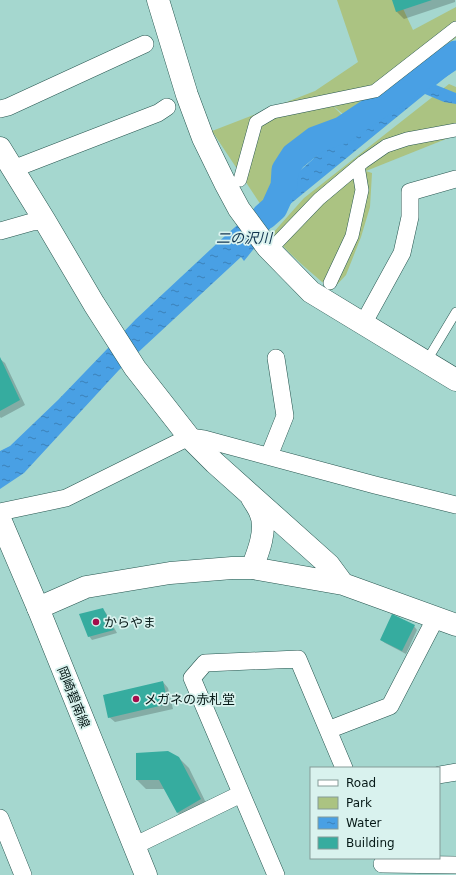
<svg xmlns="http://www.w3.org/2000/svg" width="456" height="875" font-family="'DejaVu Sans','Noto Sans JP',sans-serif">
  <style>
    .green { fill: #abc382 }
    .water { fill: url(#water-ripples) }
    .shadow { fill: #0003 }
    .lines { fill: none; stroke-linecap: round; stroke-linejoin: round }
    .river { stroke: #49a0e4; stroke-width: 27 }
    .building { fill: #36ac9f }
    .service-casing { stroke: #26554f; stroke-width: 10 }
    .pedestrian-casing { stroke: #26554f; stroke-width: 14 }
    .minor-casing { stroke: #26554f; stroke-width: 18 }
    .tertiary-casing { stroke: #26554f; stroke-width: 23 }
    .primary-casing { stroke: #26554f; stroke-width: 23 }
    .service { stroke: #fff; stroke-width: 9 }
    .pedestrian { stroke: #fff; stroke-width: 13 }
    .minor { stroke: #fff; stroke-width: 17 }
    .tertiary { stroke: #fff; stroke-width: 22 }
    .primary { stroke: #fff; stroke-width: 22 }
    .poi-dot { fill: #a30d4c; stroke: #d9f2ee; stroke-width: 1.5 }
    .labels { text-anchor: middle; stroke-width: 3.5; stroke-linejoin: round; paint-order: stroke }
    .poi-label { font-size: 13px; fill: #061917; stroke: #d9f2ee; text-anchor: start }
    .street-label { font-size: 13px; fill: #061917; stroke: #d9f2ee }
    .water-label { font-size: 14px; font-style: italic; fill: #0e324e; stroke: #d9f2ee }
  </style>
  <defs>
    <pattern id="water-ripples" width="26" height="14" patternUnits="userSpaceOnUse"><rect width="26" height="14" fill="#49a0e4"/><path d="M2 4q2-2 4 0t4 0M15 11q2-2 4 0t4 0" fill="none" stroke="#3b82b8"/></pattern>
  </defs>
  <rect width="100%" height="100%" fill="#a5d7cf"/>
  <path class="green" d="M337,0H399L413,30L456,7V38L348,118L332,105L343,116L292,144L261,205L212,131L315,91L358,62Z
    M449,84L456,87V135L366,171L372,173L370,207L361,237L346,275L332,290C311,273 290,255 272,234L304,198Z"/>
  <path class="water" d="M456,45V69L436,85L456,93V104L444,102L425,94L289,205L244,261L241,257L119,370L24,473L0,489V451L10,446L58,400L136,319L226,235L319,154L264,199L283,157L363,109L339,137L399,84Z"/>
  <path class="shadow" d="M393,0H455V2L404,19L397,12Z
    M0,359L5,363L25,405L1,418L0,417Z
    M102,609L106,613L117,633L92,640L89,636Z
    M414,626L417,630L406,654L385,643L381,640Z
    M163,682L168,688L173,709L115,722L109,717Z
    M179,758L189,768L209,809L187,822L178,813L165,789H146L137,780Z"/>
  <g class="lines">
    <path class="river" d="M265,216L274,208L284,186L285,170L294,156L315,140L342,130L456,54"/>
  </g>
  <path class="building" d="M392,0H432L396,12Z
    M0,357L20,400L0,411Z
    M103,608L114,630L88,637L79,614Z
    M392,614L415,625L402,651L380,640Z
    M163,681L168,704L108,718L103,695Z
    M168,751L179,757L201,799L177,813L159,780H136V753Z"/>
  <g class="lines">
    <defs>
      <path id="service" d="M426,362L456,312"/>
      <path id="pedestrian" d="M240,180L256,122L273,112L375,91L456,28
        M270,250L319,199L363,162L386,146L407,139L456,130
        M330,283L352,236L362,190L358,166"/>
      <path id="minor" d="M0,109L8,107L145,44
        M13,169L158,113L167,107
        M0,231L32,222L45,221
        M363,324L402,253L410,217V192L456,179
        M269,456L285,416L276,358
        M0,512L66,498L189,437L204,439L375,485L456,505
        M328,730L390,706L431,627L435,617
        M439,775L456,772
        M0,818L23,875
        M134,846L241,794
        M382,864L456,865
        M276,875L192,678L205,663L298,659L344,768"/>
      <path id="tertiary" d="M158,0L187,95L203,138L225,183L239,209L267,247L311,292L456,380
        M0,148L45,221L94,304L135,368L189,437L215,463L329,565L343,584
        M252,498C255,503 258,507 260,512C268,528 258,553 252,568
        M38,608L86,587L170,573L232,568H252L343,584L456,625"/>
      <path id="primary" d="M0,519L38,608L146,875"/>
    </defs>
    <use href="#service" class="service-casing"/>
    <use href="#pedestrian" class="pedestrian-casing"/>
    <use href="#minor" class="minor-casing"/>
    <use href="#tertiary" class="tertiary-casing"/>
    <use href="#primary" class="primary-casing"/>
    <use href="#service" class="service"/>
    <use href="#pedestrian" class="pedestrian"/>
    <use href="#minor" class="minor"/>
    <use href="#tertiary" class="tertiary"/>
    <use href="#primary" class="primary"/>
  </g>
  <g class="poi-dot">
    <circle cx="96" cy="622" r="4"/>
    <circle cx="136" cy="699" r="4"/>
  </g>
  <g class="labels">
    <g class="poi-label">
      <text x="104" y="627">からやま</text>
      <text x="144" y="704">メガネの赤札堂</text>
    </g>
    <g class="street-label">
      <text transform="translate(74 697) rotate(68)" y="5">岡崎碧南線</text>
    </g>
    <g class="water-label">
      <text x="244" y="243">二の沢川</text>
    </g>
  </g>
  <rect x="310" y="767" width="130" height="92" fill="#d9f2ee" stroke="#859b98"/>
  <rect x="318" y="780" width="20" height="6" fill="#ffffff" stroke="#859b98"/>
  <text x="346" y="787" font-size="12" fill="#061917">Road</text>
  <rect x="318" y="797" width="20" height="12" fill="#abc382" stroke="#859b98"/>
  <text x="346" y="807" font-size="12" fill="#061917">Park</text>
  <rect x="318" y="817" width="20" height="12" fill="url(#water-ripples)" stroke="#859b98"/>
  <text x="346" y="827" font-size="12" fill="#061917">Water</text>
  <rect x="318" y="837" width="20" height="12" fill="#36ac9f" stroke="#859b98"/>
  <text x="346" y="847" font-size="12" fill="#061917">Building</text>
</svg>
